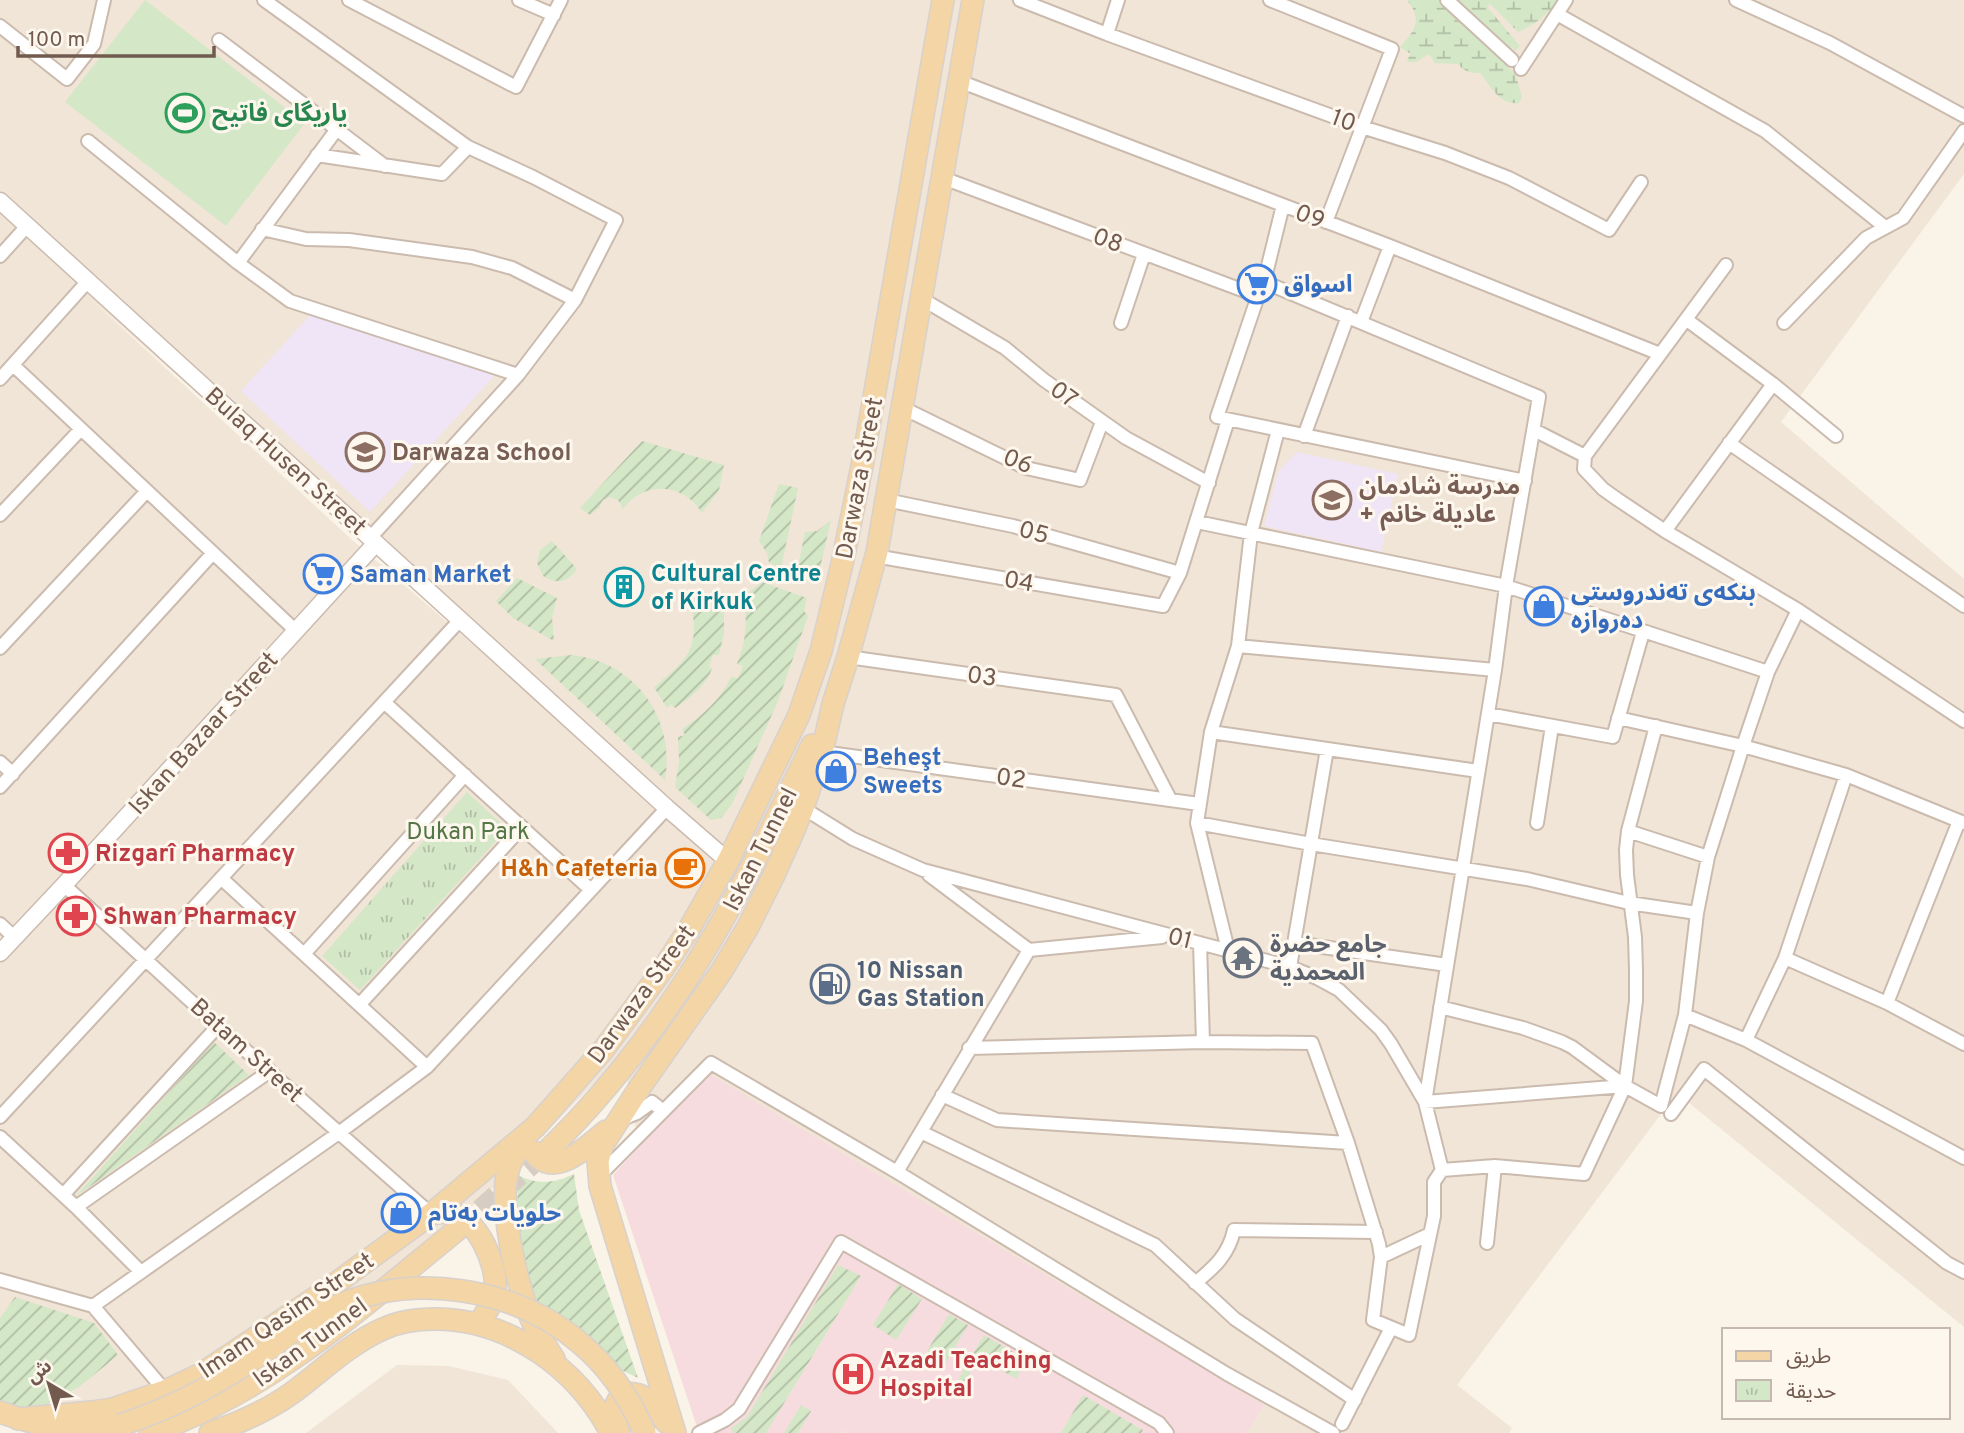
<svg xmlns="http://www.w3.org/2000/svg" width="1964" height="1433" font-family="Overpass,'Noto Sans Arabic',sans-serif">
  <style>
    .residential { fill: #f1e5d7; fill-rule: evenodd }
    .education { fill: #f0e4f7 }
    .medical { fill: #f7dcdf; fill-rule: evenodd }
    .wetland { fill: url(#wetland-marsh) }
    .park { fill: url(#park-tufts) }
    .garden { fill: url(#garden-furrows) }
    .pitch { fill: #d4e7c7 }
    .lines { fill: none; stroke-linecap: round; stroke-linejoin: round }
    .primary-tunnel { stroke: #d8cdc2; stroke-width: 21; stroke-dasharray: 21 10; stroke-linecap: butt }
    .minor-casing { stroke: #cbbbae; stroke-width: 16 }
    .tertiary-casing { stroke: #cbbbae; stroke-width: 19 }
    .primary-casing { stroke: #d8d1cd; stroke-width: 24 }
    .minor { stroke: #fff; stroke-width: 12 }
    .tertiary { stroke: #fff; stroke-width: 16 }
    .primary { stroke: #f3d5a6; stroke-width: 21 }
    .primary-bridge-casing { stroke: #d8d1cd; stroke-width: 24; stroke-linecap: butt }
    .primary-bridge { stroke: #f3d5a6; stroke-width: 21 }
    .labels { text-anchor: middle; stroke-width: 6; stroke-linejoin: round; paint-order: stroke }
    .leisure-label { font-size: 24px; font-weight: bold; fill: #27864d; stroke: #fdf7ee; text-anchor: start }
    .street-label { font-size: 24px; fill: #725a4e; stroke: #fdf7ee }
    .shop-label { font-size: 24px; font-weight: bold; fill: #366cbe; stroke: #fdf7ee; text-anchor: start }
    .education-label { font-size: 24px; font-weight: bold; fill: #785e54; stroke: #fdf7ee; text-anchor: start }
    .culture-label { font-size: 24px; font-weight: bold; fill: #0d838f; stroke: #fdf7ee; text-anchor: start }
    .park-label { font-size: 24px; fill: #557747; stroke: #fdf7ee }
    .health-label { font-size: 24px; font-weight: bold; fill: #be3a42; stroke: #fdf7ee; text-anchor: start }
    .food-label { font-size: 24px; font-weight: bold; fill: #c56008; stroke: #fdf7ee; text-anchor: end }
    .worship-label { font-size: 24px; font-weight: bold; fill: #5b616d; stroke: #fdf7ee; text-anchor: start }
    .service-label { font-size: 24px; font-weight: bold; fill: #4e5e75; stroke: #fdf7ee; text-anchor: start }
  </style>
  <defs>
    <pattern id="wetland-marsh" width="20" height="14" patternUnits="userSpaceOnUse" patternTransform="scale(1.75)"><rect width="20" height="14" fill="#d4e7c7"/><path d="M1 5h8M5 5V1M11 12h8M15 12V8" fill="none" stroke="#b0bea4"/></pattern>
    <pattern id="park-tufts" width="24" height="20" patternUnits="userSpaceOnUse" patternTransform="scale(1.75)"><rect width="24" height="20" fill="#d4e7c7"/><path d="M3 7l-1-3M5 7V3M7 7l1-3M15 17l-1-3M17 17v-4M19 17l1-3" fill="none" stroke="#b0bea4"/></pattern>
    <pattern id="garden-furrows" width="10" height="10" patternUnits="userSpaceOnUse" patternTransform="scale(1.75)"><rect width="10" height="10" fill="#d4e7c7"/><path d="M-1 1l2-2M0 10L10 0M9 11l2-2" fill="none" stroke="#b0bea4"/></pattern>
  </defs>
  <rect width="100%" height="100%" fill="#faf3e8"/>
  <path class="residential" d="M0,0H1964V174L1781,422L1964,579V1327L1677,1093L1457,1385L1512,1428L1509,1433H731L644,1175L623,1053L485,1196L305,1339L173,1416L109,1433H26L0,1414ZM82,291L676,820L351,539Z
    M397,1365L449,1366L508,1380L558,1433H306Z"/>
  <path class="education" d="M313,312L497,373L370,512L241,391Z
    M1297,452L1398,474L1381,552L1264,526L1278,472Z"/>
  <path class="medical" d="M708,1073L1264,1405L1247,1433H1141L1143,1430L1083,1395L1061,1433H847L841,1430L839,1433H798L811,1411L801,1405L784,1433H766L861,1277L838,1265L747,1417L732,1428L733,1433H699L613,1175ZM983,1351L1027,1360L1015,1378L1004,1363Z"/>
  <path class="wetland" d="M1407,0H1558C1547,15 1535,25 1518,32L1489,3L1488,8L1520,46L1515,51L1512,47L1507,50C1507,60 1505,68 1515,73L1522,97L1519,103C1500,106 1491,86 1480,73C1469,73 1465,72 1458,64L1435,63L1429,54L1416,62H1409L1407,60L1411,54L1400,47C1415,30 1423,20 1407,0Z"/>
  <path class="park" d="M467,792L507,829L360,990L322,956Z"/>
  <path class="garden" d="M642,441L724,465L719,490L702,513C684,483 644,480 623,509L618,500L610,497L603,500L599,508L590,515L580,508Z
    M779,484L798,488L781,568L769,563L767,553L759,541Z
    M831,520L820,568L806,566L797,572L805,532L817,531Z
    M552,541L577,569C569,582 556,585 543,576L537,563L540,550Z
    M517,578L557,598L552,617L554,641L513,618L496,601Z
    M762,582L807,598L804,611L808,616L778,701L732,804L721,818L711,820L675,787L679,762L678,737L685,735L682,729C702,716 721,699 731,677L738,678L743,666L737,664C745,645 747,627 745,607L751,605L750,598L739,601L727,598L731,593L747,594Z
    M707,602L717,604L720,611L724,612V633L719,655H713L709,667L712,669C705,687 690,698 675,708L671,704L667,708L654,687L662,681V680C690,658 698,644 692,608Z
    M571,655C634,661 676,717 665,780L535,659Z
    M214,1042L249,1075L75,1197Z
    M574,1174L579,1210L638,1378L611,1365L540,1307L527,1278L520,1248L516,1215L519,1176C539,1185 555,1183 574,1174Z
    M838,1265L861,1276L766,1433H733L731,1428L747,1417Z
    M898,1284L922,1299L896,1340L873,1325Z
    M15,1297L94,1323L118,1355L79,1387L52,1400L40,1410L12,1407L0,1402V1318Z
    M949,1314L968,1325L945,1364L926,1353Z
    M984,1335L1027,1360L1016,1379L1000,1369L1003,1363L983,1351L959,1391L953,1388Z
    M1083,1395L1143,1430L1141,1433H1061Z
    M801,1405L811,1411L798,1433H784Z"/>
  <path class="pitch" d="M145,0L305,123L226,226L65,102Z"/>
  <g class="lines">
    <path class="primary-tunnel" d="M457,1230L547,1151"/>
    <defs>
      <path id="minor" d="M264,0L468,147L533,177L616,220L575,300L518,375L370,538
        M349,0L516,87L561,0
        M519,0L554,15
        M1020,0L1107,34L1362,127L1445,153L1509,178L1609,230L1641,182
        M1270,0L1392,49L1326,222
        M1447,0L1512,60
        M1736,0L1830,43L1964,116
        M1557,14L1765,131L1885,227
        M0,26L67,79L94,44L104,0
        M1107,34L1118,0
        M219,40L385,166
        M1521,69L1566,0
        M959,81L1390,246L1660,354
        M88,141L238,263L290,301L518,375
        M317,155L442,174L468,147
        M943,178L1258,296L1264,282L1283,205
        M262,229L306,239L349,240L472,257L512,268L575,300
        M0,256L27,226
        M238,263L337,129
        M1726,265L1585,456L1584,469L1603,489L1617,499L1665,531L1798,610L1964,721
        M1264,282L1539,397L1506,586L1495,670L1425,1102L1625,1086
        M1258,296L1217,417L1525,481
        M922,299L1005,348L1044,380L1126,438L1209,483
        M1687,320L1773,384L1836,436
        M1361,322L1390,246
        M1121,323L1144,254
        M1784,323L1866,238L1903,218L1964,131
        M13,365L295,630
        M0,379L88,281
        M903,408L1026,468L1080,480L1102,422
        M1534,430L1585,456
        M1304,436L1348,316
        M1729,443L1964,606
        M886,500L1013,526L1180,573
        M0,515L81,429
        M1197,522L1506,586L1768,672
        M1665,531L1773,384
        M875,556L1163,606L1180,573L1228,420
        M1238,646L1495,670
        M0,648L147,491
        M848,657L1116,695L1170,799
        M384,702L591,890
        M1488,714L1613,737L1643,632
        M1618,718L1743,746L1846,775L1964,823
        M1211,732L1478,771
        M822,752L1199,804
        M0,762L13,774
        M0,787L213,553
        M803,808L853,839L923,870L1290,967L1317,978L1339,990L1381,1030L1391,1044L1425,1102L1442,1170L1434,1182V1216L1409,1335L1373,1320L1381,1257L1379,1244L1348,1143L1312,1043L1203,1042L969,1048
        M1197,823L1311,844L1527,879L1629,903L1697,913
        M1537,823L1552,726
        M1628,831L1708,857
        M929,875L1029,950L1162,937
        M221,878L427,1067
        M64,885L218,1026L431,1214
        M0,924L14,937
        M1200,943L1203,1042
        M1295,943L1447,965
        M1228,950L1197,823L1211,732L1238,646L1251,533L1278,430
        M304,954L465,775
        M1785,958L1887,1003L1964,1044
        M1290,967L1327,749
        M1887,1003L1959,821
        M360,1004L522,827
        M1440,1007L1523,1028L1562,1042L1572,1047L1625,1086L1661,1106L1685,1015L1697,913L1708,857L1743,746L1768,672L1798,610
        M1685,1015L1746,1040L1964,1158
        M1746,1040L1785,958L1846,775
        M942,1095L997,1120L1348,1143
        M1671,1114L1704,1069L1947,1263L1964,1272
        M0,1117L461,619
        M622,1119L637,1113L652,1102L663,1111
        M921,1132L1155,1245L1235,1319L1355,1400
        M0,1137L76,1207L141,1272
        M1442,1170L1495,1166L1584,1174L1625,1086L1636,1001V970L1635,937L1627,875L1626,850L1628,831L1656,726
        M897,1172L1029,950
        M598,1177L711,1063L897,1172L1227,1374L1333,1433
        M63,1195L218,1026
        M76,1207L270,1071
        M1487,1243L1495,1166
        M1381,1257L1430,1234
        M0,1280L93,1306L165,1391
        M1195,1283C1214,1268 1229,1254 1234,1230L1376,1232
        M93,1306L340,1132L427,1067L667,808
        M1342,1424L1391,1328
        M699,1433L725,1420L739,1409L841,1242L1159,1423L1167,1433"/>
      <path id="tertiary" d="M0,201L667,808L728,861
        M0,953L64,885L376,543"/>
      <path id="primary" d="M522,1145C517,1152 511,1160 509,1168C497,1201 517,1284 530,1316C536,1331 545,1345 554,1359
        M547,1151C611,1089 665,1017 711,940C748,878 780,811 812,745
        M534,1152C553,1181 589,1145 606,1131
        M431,1214C438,1213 445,1211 452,1213C478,1220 498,1265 495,1289C493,1303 486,1313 479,1323
        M0,1412C41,1427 77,1433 120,1425
        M18,1419L92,1412L112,1409L165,1391L201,1374L321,1294L431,1214L535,1127L604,1049L663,969L689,929L728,861L799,715L821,651L842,564L862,466L943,0
        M150,1433C268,1393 362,1307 457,1230
        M210,1433C239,1423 267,1411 292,1393C322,1371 349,1344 383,1329C400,1321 417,1319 435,1319C509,1319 577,1368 611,1433
        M619,1433C617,1426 614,1418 615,1411C617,1387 640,1391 653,1404C658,1409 662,1416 666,1422
        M675,1433L600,1186L598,1161L602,1146L638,1090L721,972L748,927L773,877L791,837L803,808L822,752L833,704L848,657L877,552L973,0"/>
    </defs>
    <use href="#minor" class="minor-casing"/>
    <use href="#tertiary" class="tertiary-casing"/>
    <use href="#primary" class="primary-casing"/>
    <use href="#minor" class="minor"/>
    <use href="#tertiary" class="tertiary"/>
    <use href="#primary" class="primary"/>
    <defs>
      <path id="primary-bridge" d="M120,1425C168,1410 212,1387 254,1359C281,1342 304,1320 334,1307C414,1272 514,1287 580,1343C609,1367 630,1399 645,1433"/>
    </defs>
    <use href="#primary-bridge" class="primary-bridge-casing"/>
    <use href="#primary-bridge" class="primary-bridge"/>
  </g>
  <defs>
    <symbol id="stadium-ring" viewBox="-11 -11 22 22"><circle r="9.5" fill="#fdf7ee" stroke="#2e9e5b" stroke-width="1.5"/><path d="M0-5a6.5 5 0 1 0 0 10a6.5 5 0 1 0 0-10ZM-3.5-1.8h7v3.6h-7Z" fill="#2e9e5b"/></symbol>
    <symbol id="supermarket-ring" viewBox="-11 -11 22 22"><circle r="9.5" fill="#fdf7ee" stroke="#3f7fe0" stroke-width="1.5"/><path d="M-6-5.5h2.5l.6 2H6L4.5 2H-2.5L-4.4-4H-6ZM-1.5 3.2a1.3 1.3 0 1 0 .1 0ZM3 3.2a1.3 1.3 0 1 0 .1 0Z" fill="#3f7fe0"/></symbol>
    <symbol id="school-ring" viewBox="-11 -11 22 22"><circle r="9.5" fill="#fdf7ee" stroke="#8d6e63" stroke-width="1.5"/><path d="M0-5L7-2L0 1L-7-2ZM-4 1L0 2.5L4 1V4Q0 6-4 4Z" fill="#8d6e63"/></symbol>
    <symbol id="building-ring" viewBox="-11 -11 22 22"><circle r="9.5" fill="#fdf7ee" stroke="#0f9aa8" stroke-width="1.5"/><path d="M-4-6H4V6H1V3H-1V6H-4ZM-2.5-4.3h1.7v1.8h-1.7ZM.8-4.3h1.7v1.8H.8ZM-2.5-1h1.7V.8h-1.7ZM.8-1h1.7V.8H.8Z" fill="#0f9aa8"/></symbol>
    <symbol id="shop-ring" viewBox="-11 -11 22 22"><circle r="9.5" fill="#fdf7ee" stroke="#3f7fe0" stroke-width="1.5"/><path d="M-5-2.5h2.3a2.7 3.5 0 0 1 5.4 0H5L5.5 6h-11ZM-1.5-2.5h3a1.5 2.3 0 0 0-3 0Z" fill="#3f7fe0"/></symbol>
    <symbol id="pharmacy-ring" viewBox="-11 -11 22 22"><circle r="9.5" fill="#fdf7ee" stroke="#e0444e" stroke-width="1.5"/><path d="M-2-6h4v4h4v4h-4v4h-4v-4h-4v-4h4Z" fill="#e0444e"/></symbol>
    <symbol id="cafe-ring" viewBox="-11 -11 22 22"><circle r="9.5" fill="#fdf7ee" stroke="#e8710a" stroke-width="1.5"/><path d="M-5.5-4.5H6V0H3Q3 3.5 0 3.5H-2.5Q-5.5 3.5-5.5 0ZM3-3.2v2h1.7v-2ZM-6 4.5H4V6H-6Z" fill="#e8710a"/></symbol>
    <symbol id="temple-ring" viewBox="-11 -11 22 22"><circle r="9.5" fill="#fdf7ee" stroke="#6b7280" stroke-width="1.5"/><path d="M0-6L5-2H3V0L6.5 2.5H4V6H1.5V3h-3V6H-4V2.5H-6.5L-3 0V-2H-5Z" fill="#6b7280"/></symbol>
    <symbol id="fuel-ring" viewBox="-11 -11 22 22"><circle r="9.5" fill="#fdf7ee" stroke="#5c6f8a" stroke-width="1.5"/><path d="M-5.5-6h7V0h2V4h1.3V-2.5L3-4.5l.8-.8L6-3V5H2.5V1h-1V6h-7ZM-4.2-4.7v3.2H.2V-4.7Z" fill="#5c6f8a"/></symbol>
    <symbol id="hospital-ring" viewBox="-11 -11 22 22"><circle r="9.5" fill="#fdf7ee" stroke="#e0444e" stroke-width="1.5"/><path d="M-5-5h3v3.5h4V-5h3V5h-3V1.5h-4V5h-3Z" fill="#e0444e"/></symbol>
  </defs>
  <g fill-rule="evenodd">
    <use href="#stadium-ring" x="163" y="91" width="44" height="44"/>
    <use href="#supermarket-ring" x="1235" y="262" width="44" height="44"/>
    <use href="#school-ring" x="343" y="430" width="44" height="44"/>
    <use href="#school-ring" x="1310" y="478" width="44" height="44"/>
    <use href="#supermarket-ring" x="301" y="552" width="44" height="44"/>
    <use href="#building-ring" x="602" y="565" width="44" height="44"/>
    <use href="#shop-ring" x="1522" y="584" width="44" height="44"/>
    <use href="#shop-ring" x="814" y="749" width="44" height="44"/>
    <use href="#pharmacy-ring" x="46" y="831" width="44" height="44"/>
    <use href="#cafe-ring" x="663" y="846" width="44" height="44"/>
    <use href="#pharmacy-ring" x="54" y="894" width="44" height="44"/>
    <use href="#temple-ring" x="1221" y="936" width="44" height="44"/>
    <use href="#fuel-ring" x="808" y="962" width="44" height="44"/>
    <use href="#shop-ring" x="379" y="1191" width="44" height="44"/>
    <use href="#hospital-ring" x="831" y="1352" width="44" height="44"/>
  </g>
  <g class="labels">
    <g class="leisure-label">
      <text x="212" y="121">یاریگای فاتیح</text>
    </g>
    <g class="street-label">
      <text transform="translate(1344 120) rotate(20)" y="8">10</text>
      <text transform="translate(1310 216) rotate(21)" y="8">09</text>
      <text transform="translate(1108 240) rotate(21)" y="8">08</text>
      <text transform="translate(1064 394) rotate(36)" y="8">07</text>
      <text transform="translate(286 461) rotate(42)" y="8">Bulaq Husen Street</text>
      <text transform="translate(1018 461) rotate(22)" y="8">06</text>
      <text transform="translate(859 478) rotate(-79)" y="8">Darwaza Street</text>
      <text transform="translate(1034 532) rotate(15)" y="8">05</text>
      <text transform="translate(1019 581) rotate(10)" y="8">04</text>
      <text transform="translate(982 676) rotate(8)" y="8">03</text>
      <text transform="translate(203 733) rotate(-48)" y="8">Iskan Bazaar Street</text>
      <text transform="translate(1011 778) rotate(8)" y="8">02</text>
      <text transform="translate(760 849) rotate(-63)" y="8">Iskan Tunnel</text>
      <text transform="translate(1180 938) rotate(14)" y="8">01</text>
      <text transform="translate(641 994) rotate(-54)" y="8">Darwaza Street</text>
      <text transform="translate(247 1050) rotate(42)" y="8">Batam Street</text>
      <text transform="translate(286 1315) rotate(-34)" y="8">Imam Qasim Street</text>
      <text transform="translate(310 1342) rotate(-36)" y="8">Iskan Tunnel</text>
    </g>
    <g class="shop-label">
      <text x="1284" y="292">اسواق</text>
      <text x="350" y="582">Saman Market</text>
      <text x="1571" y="600">بنکەی تەندروستی<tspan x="1571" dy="28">دەروازە</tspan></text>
      <text x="863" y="765">Beheşt<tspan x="863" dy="28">Sweets</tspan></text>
      <text x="428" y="1221">حلویات بەتام</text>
    </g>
    <g class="education-label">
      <text x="392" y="460">Darwaza School</text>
      <text x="1359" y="494">مدرسة شادمان<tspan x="1359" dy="28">+ عاديلة خانم</tspan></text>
    </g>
    <g class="culture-label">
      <text x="651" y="581">Cultural Centre<tspan x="651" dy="28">of Kirkuk</tspan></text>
    </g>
    <g class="park-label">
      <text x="468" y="839">Dukan Park</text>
    </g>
    <g class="health-label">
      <text x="95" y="861">Rizgarî Pharmacy</text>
      <text x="103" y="924">Shwan Pharmacy</text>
      <text x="880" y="1368">Azadi Teaching<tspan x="880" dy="28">Hospital</tspan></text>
    </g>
    <g class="food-label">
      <text x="658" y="876">H&amp;h Cafeteria</text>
    </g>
    <g class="worship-label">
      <text x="1270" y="952">جامع حضرة<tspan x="1270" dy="28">المحمدية</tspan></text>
    </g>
    <g class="service-label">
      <text x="857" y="978">10 Nissan<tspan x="857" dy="28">Gas Station</tspan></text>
    </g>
  </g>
  <rect x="1722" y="1328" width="228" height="91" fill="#fdf7ee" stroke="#c5b8ae" stroke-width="2"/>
  <rect x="1736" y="1351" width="35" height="10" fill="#f3d5a6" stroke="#c5b8ae" stroke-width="2"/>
  <text x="1786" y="1363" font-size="21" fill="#725a4e">طريق</text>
  <rect x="1736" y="1380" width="35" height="21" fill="url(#park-tufts)" stroke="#c5b8ae" stroke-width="2"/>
  <text x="1786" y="1398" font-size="21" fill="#725a4e">حديقة</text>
  <g transform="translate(49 1384) rotate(322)" stroke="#fdf7ee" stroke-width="5" paint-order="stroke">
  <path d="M0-5L12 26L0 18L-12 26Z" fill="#725a4e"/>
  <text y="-10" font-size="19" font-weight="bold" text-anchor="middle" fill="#725a4e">ش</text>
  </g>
  <path d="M18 46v10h196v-10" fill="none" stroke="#725a4e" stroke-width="3.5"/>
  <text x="28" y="46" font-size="21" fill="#725a4e" stroke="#fdf7ee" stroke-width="5" paint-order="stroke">100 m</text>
</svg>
